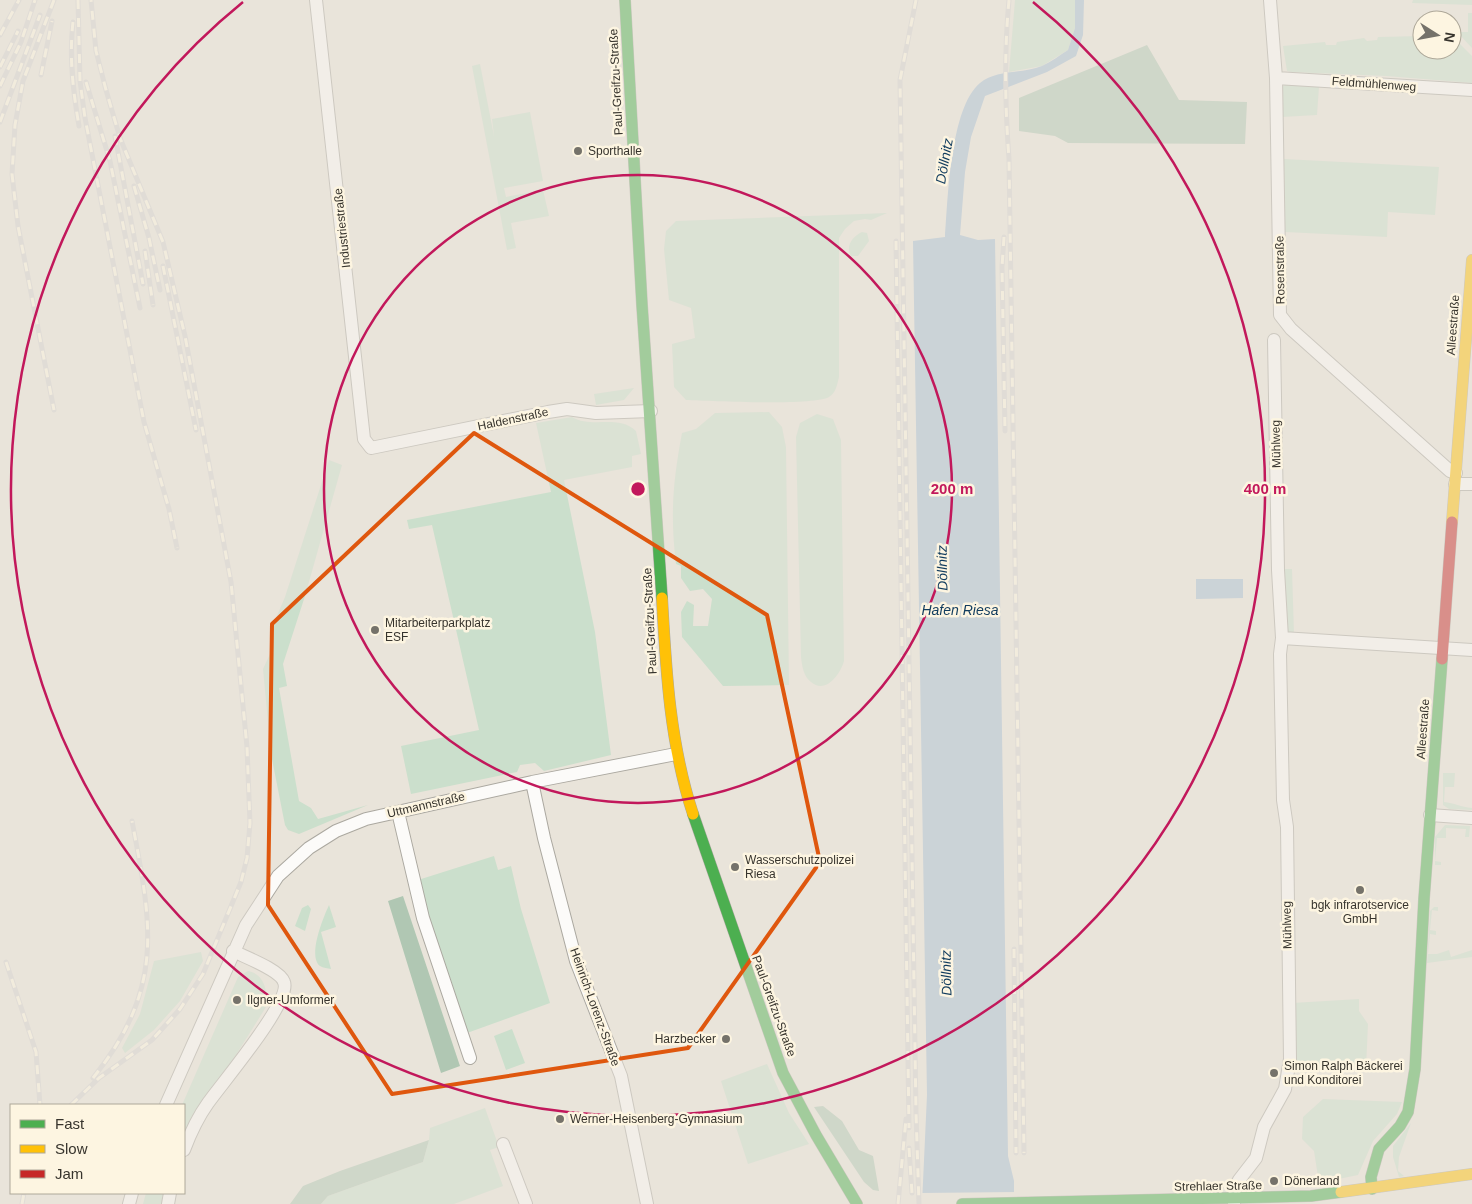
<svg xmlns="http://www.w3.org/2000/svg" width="1472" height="1204" viewBox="0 0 1472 1204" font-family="Arial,sans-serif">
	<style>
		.green { fill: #cbdfcc }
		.forest { fill: #b0c7b3 }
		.water { fill: #a6bed3 }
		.pier { fill: #e9e4da }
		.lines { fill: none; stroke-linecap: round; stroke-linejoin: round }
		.street-casing { stroke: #aba8a0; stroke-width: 14 }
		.fast-casing { stroke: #aba8a0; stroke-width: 12 }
		.slow-casing { stroke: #aba8a0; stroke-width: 12 }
		.jam-casing { stroke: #aba8a0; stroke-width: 12 }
		.street { stroke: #fcfbf9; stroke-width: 12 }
		.fast { stroke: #4caf50; stroke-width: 11 }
		.slow { stroke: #ffc107; stroke-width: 11 }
		.jam { stroke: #c62828; stroke-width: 11 }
		.rail-casing { stroke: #d5d3d0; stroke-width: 5 }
		.rail { stroke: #fdf5e1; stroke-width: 3; stroke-dasharray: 9; stroke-linecap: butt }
		.marked { fill: none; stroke: #df570e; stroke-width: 4; stroke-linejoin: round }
		.ring { fill: none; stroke: #c2185b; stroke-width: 2.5 }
		.poi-dot { fill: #75726a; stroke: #fdf5e1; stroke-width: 2 }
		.labels { text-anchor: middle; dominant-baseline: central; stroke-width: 5; stroke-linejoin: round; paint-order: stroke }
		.street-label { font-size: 12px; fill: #37342d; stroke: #fdf5e1 }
		.poi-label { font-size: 12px; fill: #37342d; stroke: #fdf5e1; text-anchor: start }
		.water-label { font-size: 14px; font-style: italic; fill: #113c5e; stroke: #fdf5e1 }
		.centre { fill: #c2185b; stroke: #fdf5e1; stroke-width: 2.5 }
		.ring-label { font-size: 15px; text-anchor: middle; font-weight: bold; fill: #c2185b; stroke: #fdf5e1; stroke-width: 5; stroke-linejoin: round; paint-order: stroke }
	</style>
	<rect width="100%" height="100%" fill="#e9e4da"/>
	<path class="green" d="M 1015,0 L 1075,0 L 1075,28 L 1068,50 L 1042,66 L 1009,72 Z
		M 1413,0 L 1472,0 L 1472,5 L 1412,3 Z
		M 1468,13 L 1472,13 L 1472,48 L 1457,32 L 1468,32 Z
		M 1422,36 L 1422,50 L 1452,50 L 1452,38 L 1454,38 L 1472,56 L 1472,83 L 1386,76 L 1291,72 L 1287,71 L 1283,46 L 1325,42 L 1326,45 L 1336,45 L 1337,42 L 1364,38 L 1367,41 L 1377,40 L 1378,37 Z
		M 480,64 L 494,136 L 492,119 L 530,112 L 543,181 L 504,188 L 506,197 L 543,190 L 549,216 L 511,223 L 516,248 L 507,250 L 472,66 Z
		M 1287,84 L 1319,87 L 1317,115 L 1282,117 L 1283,86 Z
		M 1284,159 L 1439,167 L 1435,215 L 1388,212 L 1387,237 L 1285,232 Z
		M 887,213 L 871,220 L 865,219 L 854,221 L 845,229 L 839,238 L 839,377 C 837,385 836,393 829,397 C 814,406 710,401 686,400 L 674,387 L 672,344 L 695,338 L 691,308 L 669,300 L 664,249 L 666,231 L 676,221 Z
		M 862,232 L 867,233 L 869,241 L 858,256 L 851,256 C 845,246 853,236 862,232 Z
		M 634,388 L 624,400 L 596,405 L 594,394 Z
		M 769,412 L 782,427 L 786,447 L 789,685 L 723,686 L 682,637 L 681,612 L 687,601 L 694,605 L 693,626 L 708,626 L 712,599 L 703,589 L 690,591 L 681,578 L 681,566 L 676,564 C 670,515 673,481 682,433 L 696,429 L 715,413 Z
		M 817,414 L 833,419 L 841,440 L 844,661 C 841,673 826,695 811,682 C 803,676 802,665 801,657 L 796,437 L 800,423 Z
		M 572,417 C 592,429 618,414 636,431 L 641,454 L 632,456 L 632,467 L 564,480 L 595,632 L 611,755 L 544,771 L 535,763 L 520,765 L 517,772 L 411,794 L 401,746 L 479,730 L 432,525 L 409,529 L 407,520 L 551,492 L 536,423 Z
		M 329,460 L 342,465 L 305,596 L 283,664 L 287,686 L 279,688 L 299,801 L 311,808 L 318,819 L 368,805 L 299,834 L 288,830 L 285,825 L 271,754 L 263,669 L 270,654 L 270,632 L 285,597 Z
		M 1282,569 L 1292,569 L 1294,634 L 1289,633 L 1287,630 Z
		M 1443,773 L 1455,773 L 1454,787 L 1445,787 L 1444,802 C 1454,803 1461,807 1472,808 L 1472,810 L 1449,809 L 1443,805 Z
		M 1445,825 L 1470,826 L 1469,837 L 1465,837 L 1466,829 L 1446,828 L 1446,838 L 1437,838 L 1435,861 L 1441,862 L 1441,865 L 1435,865 L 1435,837 Z
		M 494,856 L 498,870 L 511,866 L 521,909 L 550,1003 L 467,1033 L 439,957 L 418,880 Z
		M 308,905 L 311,909 L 305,931 L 295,926 L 302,908 Z
		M 329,905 L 336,927 L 321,932 L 331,969 C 328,968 323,968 320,966 C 307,956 324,916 329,905 Z
		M 1434,907 L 1438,907 L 1438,911 L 1432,910 L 1430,930 L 1436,931 L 1436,935 L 1430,934 L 1428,954 L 1437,954 L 1449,950 L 1451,957 L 1472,950 L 1472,957 L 1427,963 L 1430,911 Z
		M 201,952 L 203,961 L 180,1001 L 154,1030 L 125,1053 L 122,1048 L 140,1014 L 154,961 Z
		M 248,971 C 265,974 268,992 266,1007 L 184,1138 L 184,1105 L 182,1105 L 238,977 Z
		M 1359,999 L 1359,1011 L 1368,1024 L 1366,1068 L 1293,1072 L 1292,1003 Z
		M 512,1029 L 525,1063 L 506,1070 L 494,1036 Z
		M 767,1064 L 789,1113 L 809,1144 L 748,1164 L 721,1081 Z
		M 1323,1099 L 1402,1102 L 1397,1114 L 1373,1141 L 1358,1175 L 1319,1183 L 1314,1151 L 1302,1139 L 1303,1117 Z
		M 485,1108 L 499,1147 L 490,1150 L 503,1186 L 454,1204 L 321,1204 L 328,1196 L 423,1162 L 429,1140 L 430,1128 Z
		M 1411,1123 L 1399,1157 L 1398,1171 L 1404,1176 L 1399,1177 L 1393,1157 L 1393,1146 Z
		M 146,1193 L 165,1193 L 163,1204 L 143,1204 Z"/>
	<path class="forest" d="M 1147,45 L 1179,100 L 1247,102 L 1245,144 L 1068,143 L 1055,136 L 1019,131 L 1019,98 Z
		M 403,896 L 460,1066 L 441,1073 L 388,901 Z
		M 823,1106 L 842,1121 L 859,1150 L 873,1156 L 879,1191 L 873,1190 L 864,1182 L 814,1107 Z
		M 429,1140 L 423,1162 L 328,1196 L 321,1204 L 290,1204 L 303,1186 L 340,1171 Z"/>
	<path class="water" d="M 1075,0 L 1084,0 L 1083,35 L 1076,56 L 1047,72 L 985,96 L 971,137 L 965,172 L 960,235 L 978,240 L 995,239 L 1008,1156 L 1014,1181 L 1014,1204 L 922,1204 L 927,1095 L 913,241 L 945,237 C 948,199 950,108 980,83 C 997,69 1023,74 1042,66 C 1051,62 1060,55 1068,50 L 1075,28 Z
		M 1196,579 L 1243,579 L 1243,598 L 1196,599 Z"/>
	<path class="pier" d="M 1017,1192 L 1017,1204 L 920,1204 L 920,1193 Z"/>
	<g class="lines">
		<g class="street-casing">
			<path id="street" d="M 316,0 L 364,439 L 371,448 L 548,412 L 567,409 L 596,413 L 651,411
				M 1270,0 L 1276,78 L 1280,315 L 1291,329 L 1450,471 L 1456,473
				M 1276,78 L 1472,90
				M 1455,484 L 1472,484
				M 1282,638 L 1472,650
				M 532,782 L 544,838 L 576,961 L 621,1076 L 647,1204
				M 398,812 L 423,918 L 470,1058
				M 1430,815 L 1472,818
				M 166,1105 L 246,925 L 278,876 L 309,848 L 336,831 L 366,819 L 532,782 L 676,754
				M 503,1144 L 526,1204
				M 184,1150 C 190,1134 198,1117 208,1103 C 222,1083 292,1001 284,982 C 280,970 245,957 233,951
				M 129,1204 L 132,1193
				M 168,1204 L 170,1193
				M 1234,1204 L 1235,1188 L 1239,1180 L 1256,1158 L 1264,1127 L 1285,1089 L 1290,1059 L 1287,827 L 1283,800 L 1280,654 L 1282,638 L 1278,570 L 1274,340"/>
		</g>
		<g class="fast-casing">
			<path id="fast" d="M 625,0 L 642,305 L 662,598
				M 693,814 L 783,1073 L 816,1135 L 857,1204
				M 1372,1189 L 1371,1177 L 1379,1149 L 1400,1126 L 1408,1112 L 1415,1069 L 1424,899 L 1442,659
				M 962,1204 L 1311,1196 L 1341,1192"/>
		</g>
		<g class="slow-casing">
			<path id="slow" d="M 1452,522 L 1472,260
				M 662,598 C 666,672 670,744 693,814
				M 1341,1192 L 1472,1174"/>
		</g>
		<g class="jam-casing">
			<path id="jam" d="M 1442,659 L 1452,522"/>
		</g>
		<use href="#street" class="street"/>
		<use href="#fast" class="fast"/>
		<use href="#slow" class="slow"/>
		<use href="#jam" class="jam"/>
		<g class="rail-casing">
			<path id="rail" d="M 54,0 L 23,81 L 15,125 L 12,174 L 18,226 L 54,410
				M 78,0 L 80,81 L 85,118 L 144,422 L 169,509 L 177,548
				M 916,0 L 900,80 L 916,1113 L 919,1204
				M 1009,0 C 1004,53 1005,106 1009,159 L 1024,1153
				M 73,22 C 69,57 73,91 79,126
				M 0,35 L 19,0
				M 0,67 L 18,31
				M 41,75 L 52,21
				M 86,82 L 110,161 L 140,308
				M 0,86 L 21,42 L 35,0
				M 0,122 L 40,15
				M 115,136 L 143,284
				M 134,186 L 149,238 L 160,290
				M 1004,237 L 1002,267 L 1005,431
				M 896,241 L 909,1128
				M 145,251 L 153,305
				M 163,266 L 196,430
				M 1014,949 L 1016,1153
				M 6,962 L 36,1052 L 40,1105
				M 93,1078 C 165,988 152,926 132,821
				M 71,1105 L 99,1078 L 152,1040 L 180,1009 L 203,974 L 241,882 L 247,858 L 250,823 L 247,747 L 231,582 L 185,336 L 163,242 L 120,138 L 106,90 L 96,51 L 91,0
				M 909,1148 L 912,1193
				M 22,1204 L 24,1193
				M 898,1204 L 906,1119"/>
		</g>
		<use href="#rail" class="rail"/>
	</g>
	<path d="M0 0H1472V1204H0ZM 474,433 L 767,615 L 820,862 L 688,1048 L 392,1094 L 268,905 L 272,624 Z" fill="#e9e4da" fill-opacity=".55" fill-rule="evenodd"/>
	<path class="marked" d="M 474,433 L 767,615 L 820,862 L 688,1048 L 392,1094 L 268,905 L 272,624 Z"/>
	<g class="ring">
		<circle cx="638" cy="489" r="314"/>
		<path d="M1033 2A627 627 0 1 1 243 2"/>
	</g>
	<g class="poi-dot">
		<circle cx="578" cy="151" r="5"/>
		<circle cx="375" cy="630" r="5"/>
		<circle cx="735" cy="867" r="5"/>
		<circle cx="1360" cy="890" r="5"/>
		<circle cx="237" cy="1000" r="5"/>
		<circle cx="726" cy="1039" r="5"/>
		<circle cx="1274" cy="1073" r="5"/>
		<circle cx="560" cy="1119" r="5"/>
		<circle cx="1274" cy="1181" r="5"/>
	</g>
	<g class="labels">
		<g class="street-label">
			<text transform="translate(616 82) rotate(-93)">Paul-Greifzu-Straße</text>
			<text transform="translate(1374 84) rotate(4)">Feldmühlenweg</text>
			<text transform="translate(342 228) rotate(-96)">Industriestraße</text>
			<text transform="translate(1280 270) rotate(-91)">Rosenstraße</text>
			<text transform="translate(1453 325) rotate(-86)">Alleestraße</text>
			<text transform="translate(513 419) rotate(-12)">Haldenstraße</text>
			<text transform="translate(1276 444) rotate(-91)">Mühlweg</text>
			<text transform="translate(650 621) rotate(-93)">Paul-Greifzu-Straße</text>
			<text transform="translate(1423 729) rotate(-86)">Alleestraße</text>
			<text transform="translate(426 805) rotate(-13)">Uttmannstraße</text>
			<text transform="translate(1287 925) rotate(-91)">Mühlweg</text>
			<text transform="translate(774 1006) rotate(70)">Paul-Greifzu-Straße</text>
			<text transform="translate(595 1007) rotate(70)">Heinrich-Lorenz-Straße</text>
			<text transform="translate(1218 1186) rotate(-1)">Strehlaer Straße</text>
		</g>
		<g class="poi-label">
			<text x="588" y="151">Sporthalle</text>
			<text x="385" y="623">Mitarbeiterparkplatz<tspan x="385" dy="14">ESF</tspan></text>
			<text x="745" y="860">Wasserschutzpolizei<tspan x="745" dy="14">Riesa</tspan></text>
			<text x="1360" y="905" text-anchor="middle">bgk infrarotservice<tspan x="1360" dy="14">GmbH</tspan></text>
			<text x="247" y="1000">Ilgner-Umformer</text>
			<text x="716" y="1039" text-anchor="end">Harzbecker</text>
			<text x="1284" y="1066">Simon Ralph Bäckerei<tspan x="1284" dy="14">und Konditorei</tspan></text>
			<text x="570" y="1119">Werner-Heisenberg-Gymnasium</text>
			<text x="1284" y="1181">Dönerland</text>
		</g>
		<g class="water-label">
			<text transform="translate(944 161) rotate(-80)">Döllnitz</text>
			<text transform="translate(942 568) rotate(-91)">Döllnitz</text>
			<text x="960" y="610">Hafen Riesa</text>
			<text transform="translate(946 973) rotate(-91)">Döllnitz</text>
		</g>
	</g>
	<circle cx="638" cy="489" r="8" class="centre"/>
	<g class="ring-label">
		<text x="952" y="494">200 m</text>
		<text x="1265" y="494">400 m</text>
	</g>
	<rect x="10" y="1104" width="175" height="90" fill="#fdf5e1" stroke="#aea899"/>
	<rect x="20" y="1120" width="25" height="8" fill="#4caf50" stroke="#aea899"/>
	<text x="55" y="1129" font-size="15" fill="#37342d">Fast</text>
	<rect x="20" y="1145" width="25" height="8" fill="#ffc107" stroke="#aea899"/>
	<text x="55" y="1154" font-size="15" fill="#37342d">Slow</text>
	<rect x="20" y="1170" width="25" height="8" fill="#c62828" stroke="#aea899"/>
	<text x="55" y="1179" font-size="15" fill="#37342d">Jam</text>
	<g transform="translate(1437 35) rotate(101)"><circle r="24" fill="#fdf5e1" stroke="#aea899"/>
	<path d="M0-4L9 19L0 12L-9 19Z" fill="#75726a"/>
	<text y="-8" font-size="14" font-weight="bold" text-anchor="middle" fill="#37342d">N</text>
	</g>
</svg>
